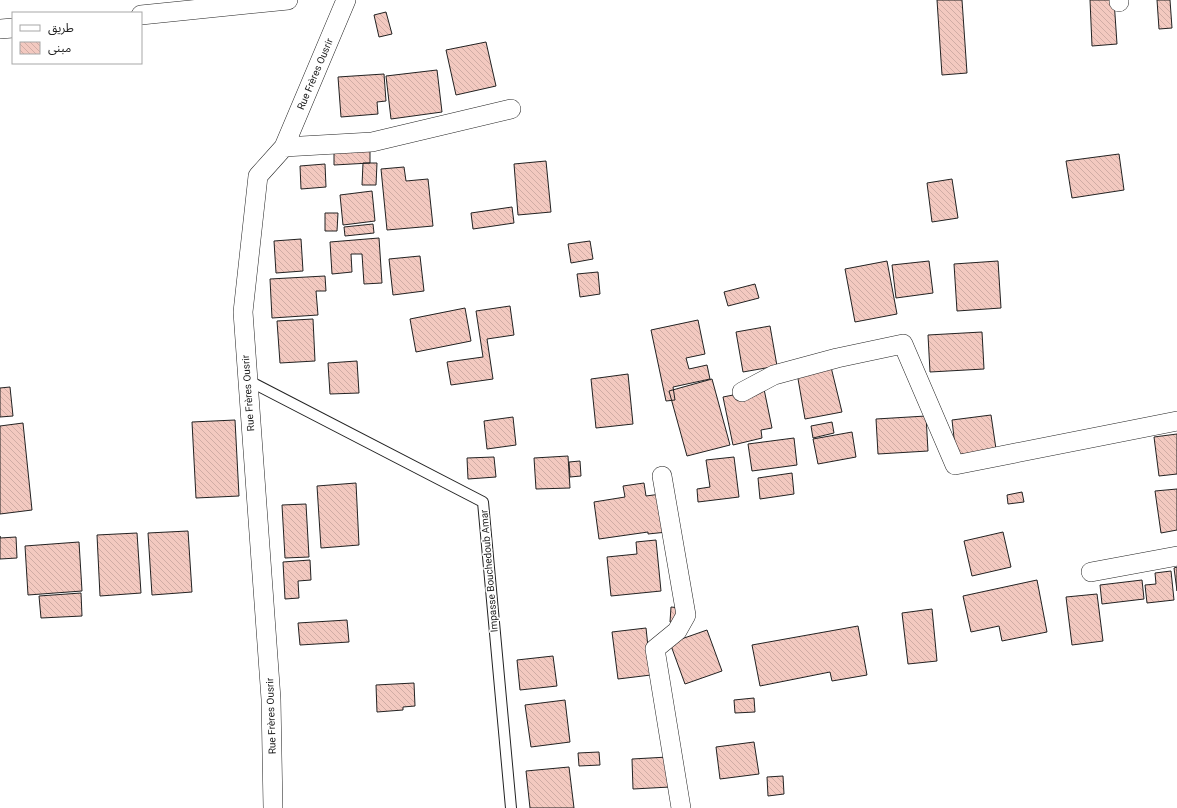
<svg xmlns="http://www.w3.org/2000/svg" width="1177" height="808" viewBox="0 0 1177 808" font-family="Roboto,'Noto Sans Arabic',sans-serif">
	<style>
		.building { fill: url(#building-back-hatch); stroke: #222 }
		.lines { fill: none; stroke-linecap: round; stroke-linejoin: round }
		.service-casing { stroke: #222; stroke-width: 12 }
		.minor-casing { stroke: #222; stroke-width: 20 }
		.service { stroke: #fff; stroke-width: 10 }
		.minor { stroke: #fff; stroke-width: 19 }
		.labels { text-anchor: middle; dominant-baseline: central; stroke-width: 3; stroke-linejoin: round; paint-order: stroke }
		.street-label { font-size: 10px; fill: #222; stroke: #fff }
	</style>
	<defs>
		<pattern id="building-back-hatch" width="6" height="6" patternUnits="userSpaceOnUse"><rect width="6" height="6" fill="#f3c9c0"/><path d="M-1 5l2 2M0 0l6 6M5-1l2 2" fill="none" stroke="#d0aca5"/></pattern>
	</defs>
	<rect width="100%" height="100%" fill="#fff"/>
	<path class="building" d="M 937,0 L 962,0 L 967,73 L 942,75 Z
		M 1090,0 L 1114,0 L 1117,44 L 1092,46 Z
		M 1157,0 L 1170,0 L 1172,28 L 1159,29 Z
		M 386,12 L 392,34 L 379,37 L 374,15 Z
		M 486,42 L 496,86 L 456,95 L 446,50 Z
		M 437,70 L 442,112 L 391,119 L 386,76 Z
		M 384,74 L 386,101 L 377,102 L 378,114 L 341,117 L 338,77 Z
		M 370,147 L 370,163 L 334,165 L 334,149 Z
		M 1119,154 L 1124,190 L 1072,198 L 1066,161 Z
		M 546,161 L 551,212 L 518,215 L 514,164 Z
		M 363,163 L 377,163 L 376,185 L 362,185 Z
		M 325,164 L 326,187 L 301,189 L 300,166 Z
		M 404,167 L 406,181 L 428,179 L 433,226 L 387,230 L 381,169 Z
		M 952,179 L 958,218 L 932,222 L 927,183 Z
		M 372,191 L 375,221 L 343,225 L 340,195 Z
		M 512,207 L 514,223 L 473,229 L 471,213 Z
		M 325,213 L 338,213 L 337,231 L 325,231 Z
		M 373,224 L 374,233 L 345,236 L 344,227 Z
		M 379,238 L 382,283 L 364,284 L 362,254 L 351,254 L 352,272 L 332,274 L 330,242 Z
		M 301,239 L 303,271 L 276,273 L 274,241 Z
		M 590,241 L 593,259 L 571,263 L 568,244 Z
		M 420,256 L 424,291 L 393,295 L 389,259 Z
		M 887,261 L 897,314 L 855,322 L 845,269 Z
		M 929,261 L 933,293 L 896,298 L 892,265 Z
		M 998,261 L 1001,308 L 957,311 L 954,264 Z
		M 598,272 L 600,294 L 580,297 L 577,274 Z
		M 325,276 L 326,291 L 316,291 L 318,315 L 272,318 L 270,279 Z
		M 755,284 L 759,298 L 728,306 L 724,292 Z
		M 510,306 L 514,335 L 487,339 L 493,379 L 451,385 L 447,362 L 483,357 L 476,311 Z
		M 465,308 L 471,341 L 416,352 L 410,319 Z
		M 313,319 L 315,361 L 280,363 L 277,321 Z
		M 698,320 L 705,354 L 686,358 L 689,369 L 707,365 L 710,379 L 673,387 L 675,400 L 666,401 L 651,330 Z
		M 770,326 L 777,366 L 743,372 L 736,332 Z
		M 982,332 L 984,369 L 930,372 L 928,335 Z
		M 357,361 L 359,393 L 330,394 L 328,363 Z
		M 830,363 L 842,412 L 805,419 L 797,373 Z
		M 628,374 L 633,424 L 596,428 L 591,379 Z
		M 712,379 L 730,445 L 687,456 L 669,391 Z
		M 10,387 L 13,416 L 0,417 L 0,388 Z
		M 764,389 L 772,428 L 761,430 L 762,438 L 733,445 L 723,397 Z
		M 991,415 L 996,449 L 956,455 L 952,420 Z
		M 926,416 L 928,451 L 878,454 L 876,419 Z
		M 513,417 L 516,445 L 487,449 L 484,421 Z
		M 235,420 L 239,496 L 196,498 L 192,422 Z
		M 832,422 L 834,433 L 813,438 L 811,426 Z
		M 23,423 L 32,510 L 0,514 L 0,426 Z
		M 852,432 L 856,457 L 818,464 L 813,439 Z
		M 1177,434 L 1177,474 L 1159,476 L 1154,437 Z
		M 794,438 L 797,465 L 752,471 L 748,444 Z
		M 568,456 L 570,488 L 536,489 L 534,458 Z
		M 494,457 L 496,477 L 468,479 L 467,458 Z
		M 734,457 L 739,497 L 698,502 L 697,489 L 710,487 L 706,460 Z
		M 580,461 L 581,476 L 570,477 L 569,462 Z
		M 792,473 L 794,494 L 760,499 L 758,478 Z
		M 356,483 L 359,545 L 321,548 L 317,486 Z
		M 644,483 L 646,496 L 661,494 L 667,532 L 648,534 L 648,532 L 599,539 L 594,502 L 625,497 L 623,486 Z
		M 1177,489 L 1177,530 L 1161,533 L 1155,491 Z
		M 1022,492 L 1024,502 L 1008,504 L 1007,495 Z
		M 306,504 L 309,557 L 285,558 L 282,505 Z
		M 188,531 L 192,592 L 152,595 L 148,533 Z
		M 1003,532 L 1011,567 L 972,576 L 964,541 Z
		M 137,533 L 141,593 L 100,596 L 97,535 Z
		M 0,536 L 0,538 L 16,537 L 17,558 L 0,559 Z
		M 656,540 L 661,591 L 611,596 L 607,557 L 637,554 L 636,542 Z
		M 79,542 L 82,591 L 28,595 L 25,546 Z
		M 310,560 L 311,580 L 298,581 L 299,598 L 285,599 L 283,562 Z
		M 1177,567 L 1177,591 L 1174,568 Z
		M 1171,571 L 1174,600 L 1147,603 L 1145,585 L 1156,584 L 1155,573 Z
		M 1037,580 L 1047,632 L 1002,641 L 999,626 L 971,632 L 963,596 Z
		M 1142,580 L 1144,599 L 1102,604 L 1100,585 Z
		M 81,593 L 82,616 L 41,618 L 39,596 Z
		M 1097,594 L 1103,641 L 1072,645 L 1066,597 Z
		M 671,607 L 681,608 L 680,623 L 670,622 Z
		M 932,609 L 937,661 L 908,664 L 902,613 Z
		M 347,620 L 349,642 L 300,645 L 298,623 Z
		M 858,626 L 867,675 L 832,681 L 830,672 L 760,686 L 752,645 Z
		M 646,628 L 651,675 L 618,679 L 612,632 Z
		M 707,630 L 722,671 L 685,684 L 670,643 Z
		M 553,656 L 557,686 L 520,690 L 517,660 Z
		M 414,683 L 415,706 L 403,707 L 403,710 L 377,712 L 376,685 Z
		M 754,698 L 755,712 L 735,713 L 734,700 Z
		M 565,700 L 570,742 L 531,747 L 525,705 Z
		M 754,742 L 759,774 L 720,779 L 716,747 Z
		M 599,752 L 600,765 L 579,766 L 578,753 Z
		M 668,757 L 670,787 L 633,789 L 632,759 Z
		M 569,767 L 574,808 L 530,808 L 526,771 Z
		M 783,776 L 784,794 L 768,796 L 767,777 Z"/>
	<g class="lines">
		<g class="service-casing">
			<path id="service" d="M 247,380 L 483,502 L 511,808"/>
		</g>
		<g class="minor-casing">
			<path id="minor" d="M 1119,0 L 1119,2
				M 141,15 L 288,0
				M 0,29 L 13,28
				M 284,147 L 372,142 L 511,109
				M 742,392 L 774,375 L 837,358 L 903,344 L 955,465 L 1177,421
				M 662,476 L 686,615 L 677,631 L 655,649 L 681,808
				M 1091,572 L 1177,556
				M 273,808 L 271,699 L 243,312 L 258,176 L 284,147 L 346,0"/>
		</g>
		<use href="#service" class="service"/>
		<use href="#minor" class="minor"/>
	</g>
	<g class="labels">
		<g class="street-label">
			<text transform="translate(315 74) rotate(-67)">Rue Frères Ousrir</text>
			<text transform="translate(248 393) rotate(-94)">Rue Frères Ousrir</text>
			<text transform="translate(489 571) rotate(-95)">Impasse Bouchedoub Amar</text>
			<text transform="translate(271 716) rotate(-92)">Rue Frères Ousrir</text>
		</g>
	</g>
	<rect x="12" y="12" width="130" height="52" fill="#ffffff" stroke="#a7a7a7"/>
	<rect x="20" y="25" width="20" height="6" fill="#ffffff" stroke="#a7a7a7"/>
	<text x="48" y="32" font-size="12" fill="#222222">طريق</text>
	<rect x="20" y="42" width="20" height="12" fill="url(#building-back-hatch)" stroke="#a7a7a7"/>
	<text x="48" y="52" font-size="12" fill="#222222">مبنى</text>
</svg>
